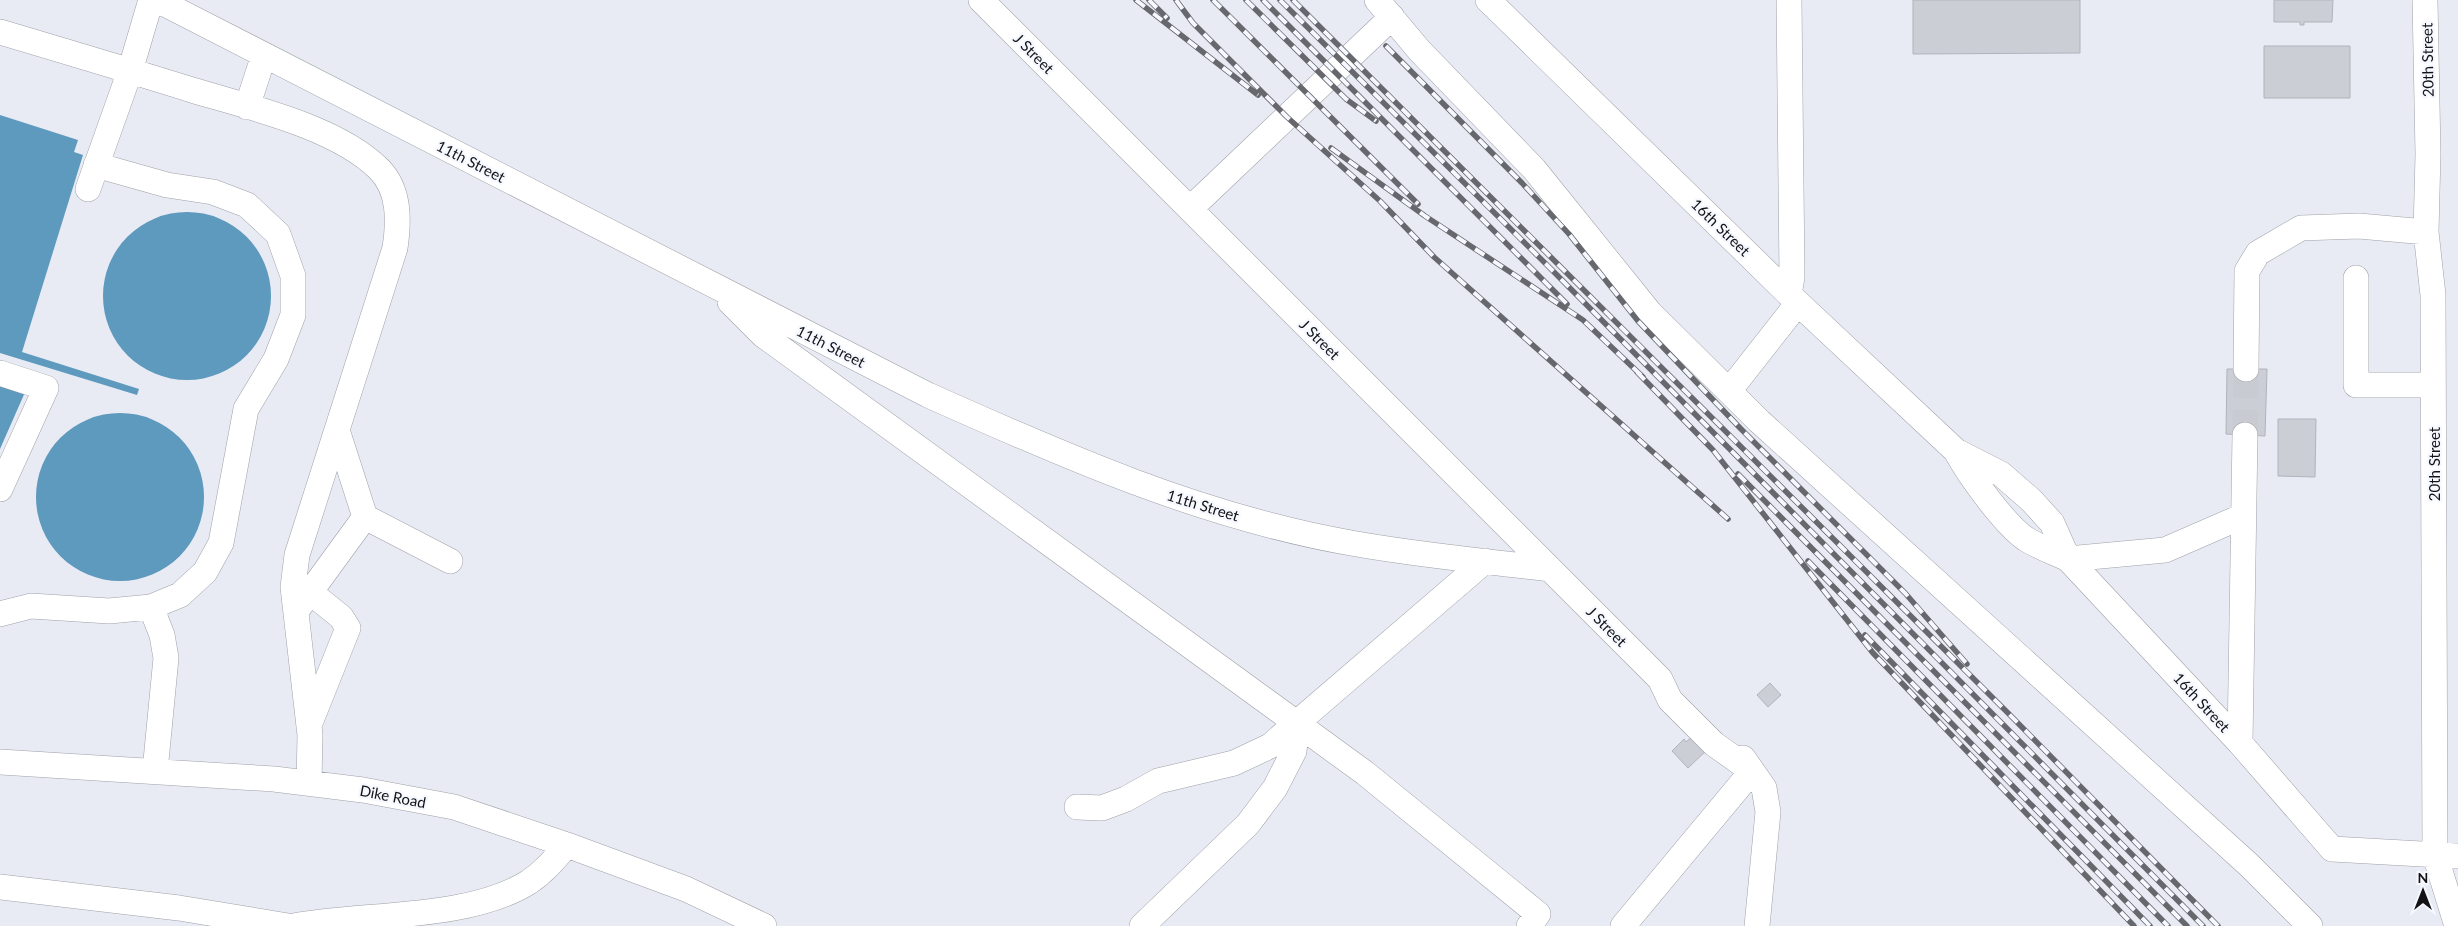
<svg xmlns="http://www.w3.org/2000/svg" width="2458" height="926" viewBox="0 0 2458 926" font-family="Lato,sans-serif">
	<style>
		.water { fill: #5e99be }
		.building { fill: #ccced6; stroke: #b1b3bb }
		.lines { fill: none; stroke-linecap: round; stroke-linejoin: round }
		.minor-tunnel { stroke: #c8cbd2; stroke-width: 25; stroke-dasharray: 25 12; stroke-linecap: butt }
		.minor-casing { stroke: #9fa1a9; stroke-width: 26 }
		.minor { stroke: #fff; stroke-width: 25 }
		.rail-casing { stroke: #67686d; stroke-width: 5.5 }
		.rail { stroke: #f6f8ff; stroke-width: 4; stroke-dasharray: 11; stroke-linecap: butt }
		.labels { text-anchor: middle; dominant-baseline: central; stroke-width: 4.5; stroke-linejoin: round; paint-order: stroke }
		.street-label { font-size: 15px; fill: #131316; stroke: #f6f8ff }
	</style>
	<rect width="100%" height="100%" fill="#e8ebf3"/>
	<path class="water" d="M 0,115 L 78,140 L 74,152 L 83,155 L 22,352 L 139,389 L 137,395 L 0,353 Z
		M103 296a84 84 0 1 1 168 0a84 84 0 1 1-168 0Z
		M 0,382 L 26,390 L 0,449 Z
		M36 497a84 84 0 1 1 168 0a84 84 0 1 1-168 0Z"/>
	<path class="building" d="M 1913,0 L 2080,0 L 2080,53 L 1913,54 Z
		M 2274,0 L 2333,0 L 2332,22 L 2304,22 L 2304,25 L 2300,25 L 2300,22 L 2274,22 Z
		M 2264,46 L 2350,46 L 2350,98 L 2264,98 Z
		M 2227,369 L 2267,369 L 2265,436 L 2226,434 Z
		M 2278,419 L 2316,419 L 2315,477 L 2278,476 Z
		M 1770,683 L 1781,695 L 1768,707 L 1757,695 Z
		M 1694,735 L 1708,749 L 1688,768 L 1672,751 L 1684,739 L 1686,742 Z"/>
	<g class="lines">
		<path class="minor-tunnel" d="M 2245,435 L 2246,369"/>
		<g class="minor-casing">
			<path id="minor" d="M 157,0 L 928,395 C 1064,456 1203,517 1351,543 C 1417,555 1484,561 1550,569
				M 981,0 L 1660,679 L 1670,700 L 1714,744 L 1752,771
				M 1377,0 L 1419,50 L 1534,169 L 1650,313 L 1759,421 L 2249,865 L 2310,926
				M 1488,0 L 1798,303 L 1956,451 L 2001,474 L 2031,500 L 2052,523 L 2068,559 L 2240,743 L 2332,849 L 2458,856
				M 2425,0 L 2428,154 L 2426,232 L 2433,295 L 2435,855 L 2457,926
				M 0,32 C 64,51 128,70 192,90 C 249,107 337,127 379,169 C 400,190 399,221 395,248 L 297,555 L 293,587 L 310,735 L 309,783
				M 247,107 L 264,55
				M 96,165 L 167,185 L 213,192 L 247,205 L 278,234 L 293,276 L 293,315 L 276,359 L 246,409 L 221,543 L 205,572 L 180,595 L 151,607 L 162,635 L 166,658 L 155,771
				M 88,189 L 130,71 L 151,0
				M 1190,209 L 1392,17
				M 2356,278 L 2356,385 L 2433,385
				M 1789,294 L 1792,277 L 1789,0
				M 730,302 L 763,335 L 1365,773 L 1538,914 L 1529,926
				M 2246,369 L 2247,271 L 2258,253 L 2301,228 L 2359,226 L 2426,232
				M 0,373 L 46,388 L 0,489
				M 1729,391 L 1798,303
				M 337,430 L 365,517 L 450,561
				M 1956,451 C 1969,475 2004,524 2026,539 C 2039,547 2055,553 2068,559
				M 2068,559 L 2165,550 L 2243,516
				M 300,606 L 365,517
				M 0,614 L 31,606 L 109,611 L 151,607
				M 310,723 L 348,628 L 341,617 L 310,592
				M 2240,743 L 2245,435
				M 1743,758 L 1764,788 L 1768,812 L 1757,926
				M 0,762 L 274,779 L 363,790 L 454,807 L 567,845 L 686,889 L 764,926
				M 1077,807 L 1102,808 L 1126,799 L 1158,781 L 1234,763 L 1270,746 L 1485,561
				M 0,887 L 179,908 L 288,926
				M 294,926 C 364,913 469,920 529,882 C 544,872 555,859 567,845
				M 1142,926 L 1248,824 L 1275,788 L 1294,751 L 1297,723
				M 1623,926 L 1752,771"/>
		</g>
		<use href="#minor" class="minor"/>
		<g class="rail-casing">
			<path id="rail" d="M 1136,0 L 1258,95
				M 1149,0 L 1167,18
				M 1176,0 L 1193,23 L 1287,117 L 1380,201 L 1434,257 L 1728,519
				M 1213,0 L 1418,204
				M 1246,0 L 1346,99 L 1376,121
				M 1263,0 L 1567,304
				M 1280,0 L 1551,269 L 2203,926
				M 1293,0 L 2009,714 L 2218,926
				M 1386,46 L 1522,183 L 1569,234 L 1638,321 L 1740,428 L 1905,593 L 1967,664
				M 1331,148 L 1425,216 L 1583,320 L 1643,377
				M 1637,372 L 1713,450 L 1873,653 L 2134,926
				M 1738,474 L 2187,926
				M 1808,561 L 2168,926
				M 1865,635 L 2150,926"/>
		</g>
		<use href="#rail" class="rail"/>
	</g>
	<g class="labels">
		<g class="street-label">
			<text transform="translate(1034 53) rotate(45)">J Street</text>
			<text transform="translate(2427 60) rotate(-91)">20th Street</text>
			<text transform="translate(471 161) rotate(27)">11th Street</text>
			<text transform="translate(1721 227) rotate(44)">16th Street</text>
			<text transform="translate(1320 339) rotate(45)">J Street</text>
			<text transform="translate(831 346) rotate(27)">11th Street</text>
			<text transform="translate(2434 464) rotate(-90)">20th Street</text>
			<text transform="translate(1203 505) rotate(17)">11th Street</text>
			<text transform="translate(1607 626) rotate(45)">J Street</text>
			<text transform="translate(2202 702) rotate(47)">16th Street</text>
			<text transform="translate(393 796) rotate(11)">Dike Road</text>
		</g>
	</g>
	<g transform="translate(2423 891)" stroke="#f6f8ff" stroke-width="4" paint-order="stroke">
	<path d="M0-4L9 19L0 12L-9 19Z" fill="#131316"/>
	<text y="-8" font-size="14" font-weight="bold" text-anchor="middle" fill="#131316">N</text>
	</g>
</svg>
